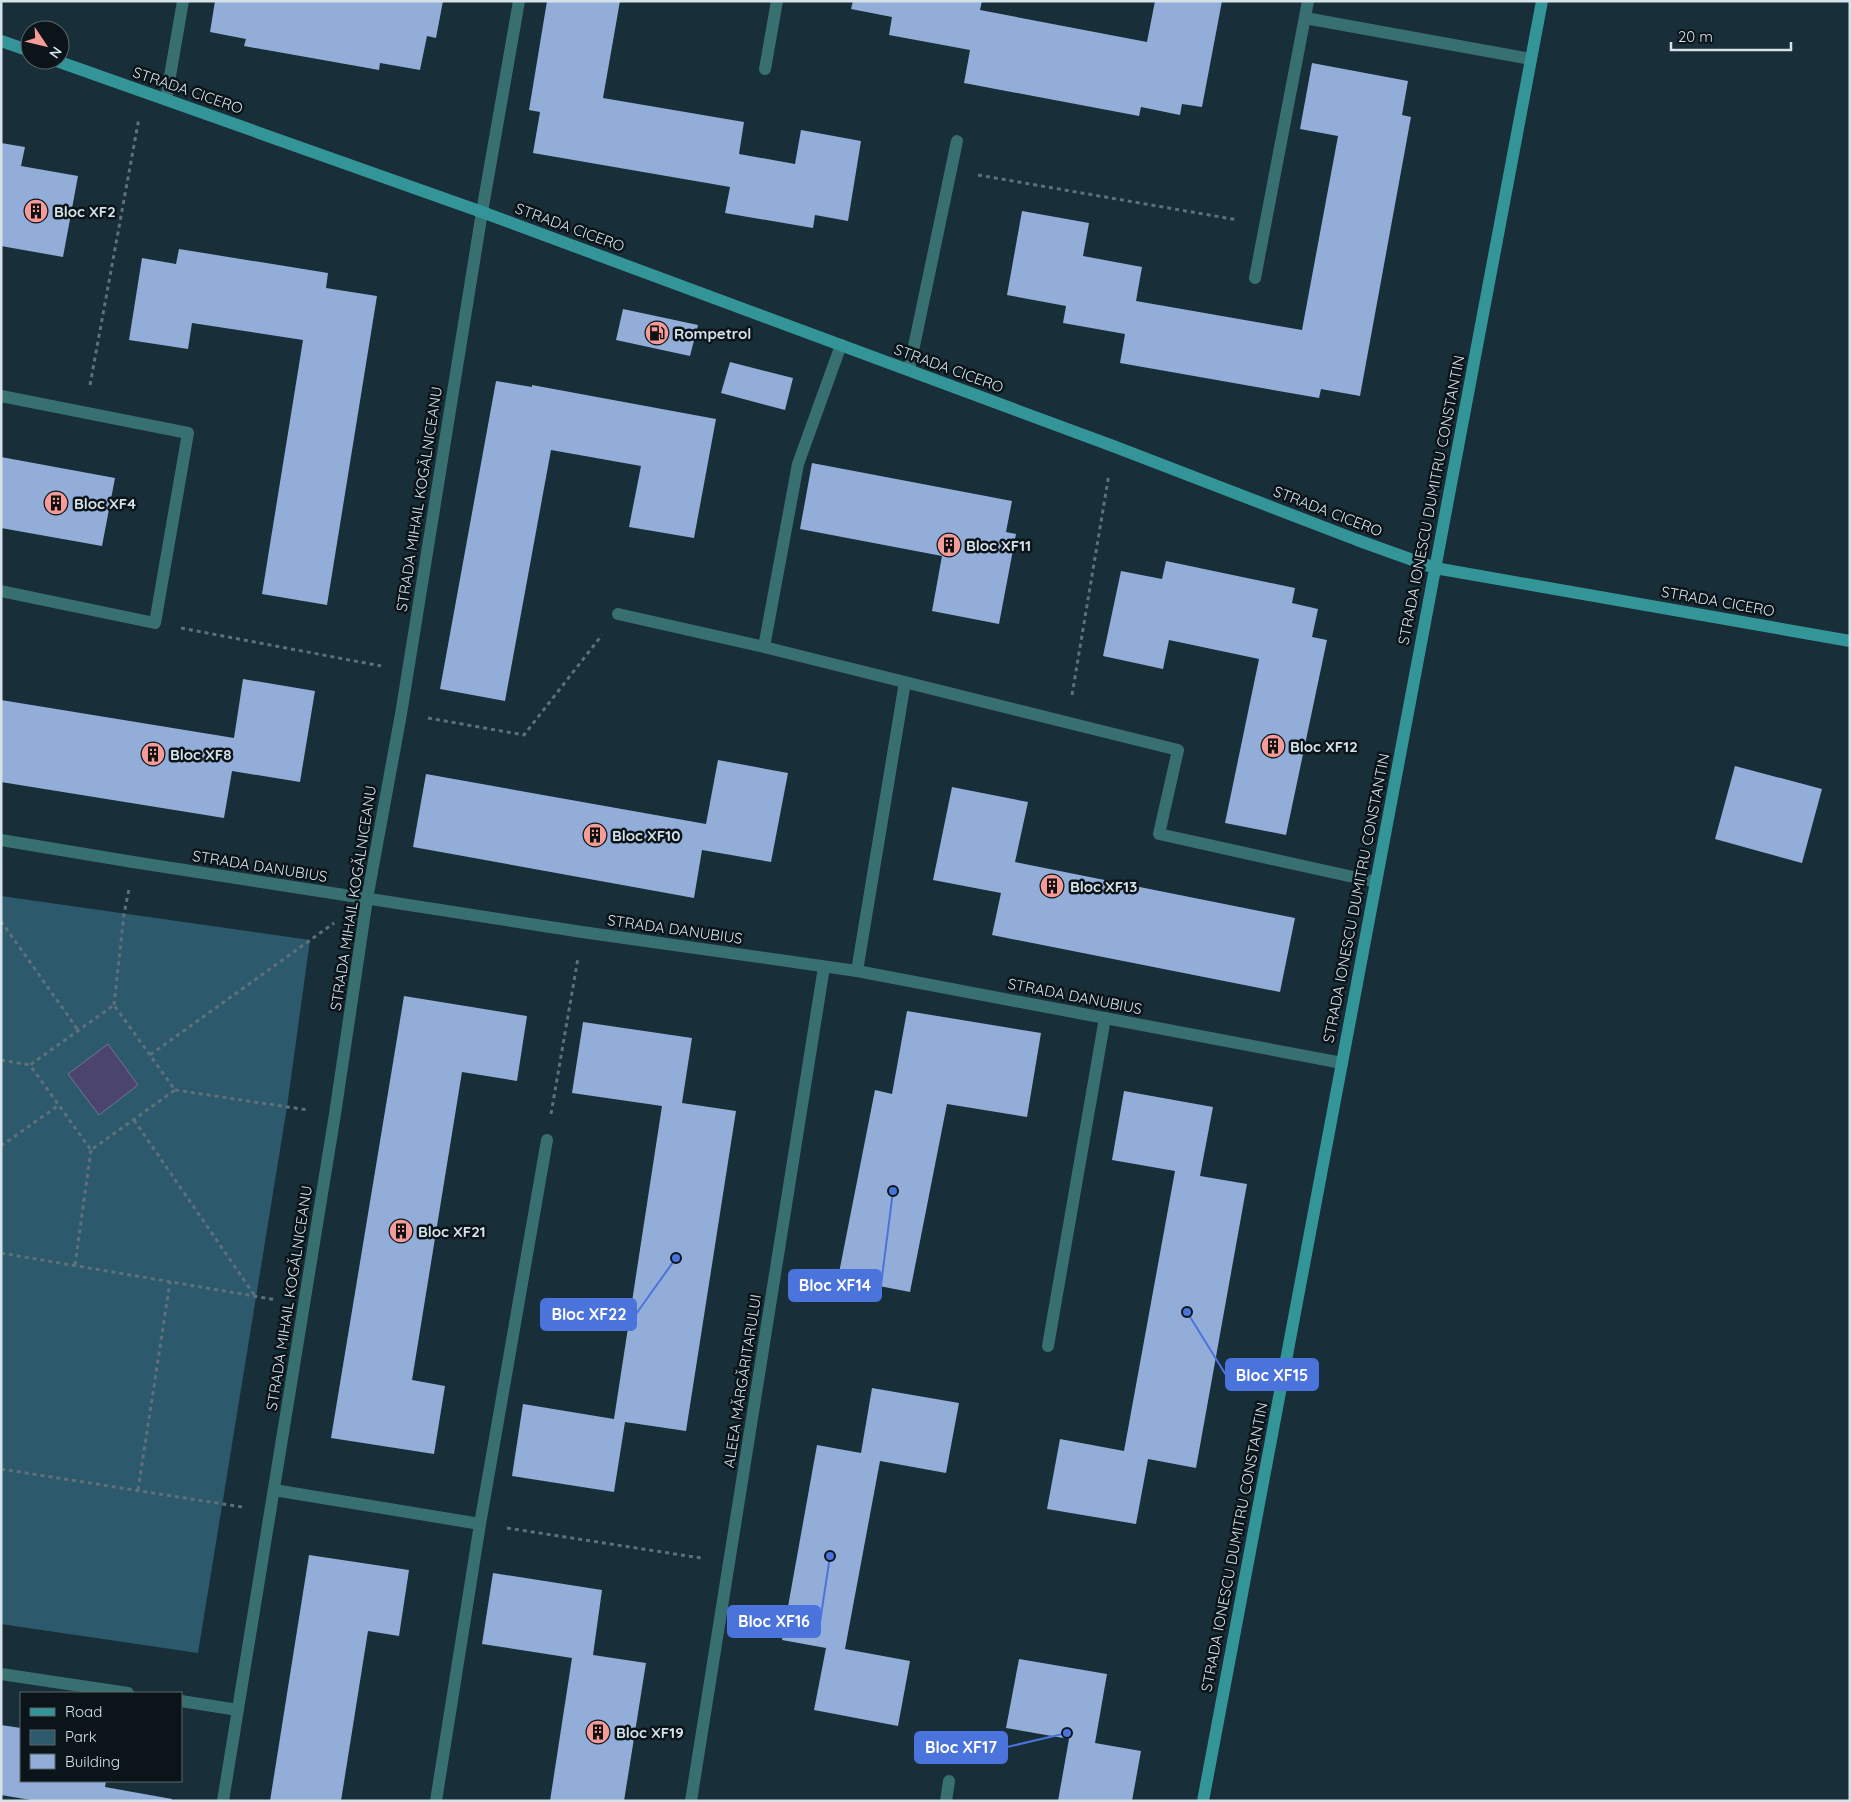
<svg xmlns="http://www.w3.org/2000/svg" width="1851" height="1802" viewBox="0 0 1851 1802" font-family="Quicksand,sans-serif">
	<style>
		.green { fill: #2d596c }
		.water { fill: #4b446e; stroke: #747393 }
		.building { fill: #93add9 }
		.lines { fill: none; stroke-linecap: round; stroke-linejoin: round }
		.path { stroke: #5e717a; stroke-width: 3; stroke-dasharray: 4 4; stroke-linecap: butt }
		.lane { stroke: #386f71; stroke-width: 12 }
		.street { stroke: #386f71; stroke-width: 12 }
		.secondary { stroke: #349599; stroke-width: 12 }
		.labels { text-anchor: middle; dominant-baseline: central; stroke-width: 5; stroke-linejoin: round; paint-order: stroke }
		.street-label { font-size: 15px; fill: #d5e2e9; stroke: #0b1419 }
		.poi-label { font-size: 15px; font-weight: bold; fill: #d5e2e9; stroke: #0b1419; text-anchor: start }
		.leader { fill: none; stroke: #4b73dc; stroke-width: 2 }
		.callout-dot { fill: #4b73dc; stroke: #0b1419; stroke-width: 2 }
		.callout { fill: #4b73dc; stroke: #4b73dc; stroke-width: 2 }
		.callout-label { font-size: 16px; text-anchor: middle; font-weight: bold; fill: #fff }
	</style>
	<rect width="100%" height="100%" fill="#182e38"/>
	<path class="green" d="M 1,896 L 310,940 L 287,1107 L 198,1653 L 1,1624 Z"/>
	<path class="water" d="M 108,1044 L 138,1085 L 99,1115 L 68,1074 Z"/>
	<path class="building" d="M 215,1 L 443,1 L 436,38 L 427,36 L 420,70 L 380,63 L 379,70 L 244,46 L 246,39 L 210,32 Z
		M 547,1 L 620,1 L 603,98 L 744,122 L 739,154 L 795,164 L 801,130 L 861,141 L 848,221 L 815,215 L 813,228 L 725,213 L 730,187 L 533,153 L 540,112 L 529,110 Z
		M 853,1 L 982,1 L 980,10 L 1147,42 L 1155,1 L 1222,1 L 1202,107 L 1182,104 L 1180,115 L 1141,107 L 1139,116 L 964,83 L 970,50 L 889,35 L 892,17 L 851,9 Z
		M 1312,63 L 1408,81 L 1402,115 L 1411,117 L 1360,396 L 1321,389 L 1319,398 L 1120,363 L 1125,334 L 1063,323 L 1066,306 L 1007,295 L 1022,211 L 1089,223 L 1083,256 L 1142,267 L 1136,301 L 1302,330 L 1338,136 L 1300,129 Z
		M 1,143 L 25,147 L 21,166 L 78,176 L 63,257 L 1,246 Z
		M 179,249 L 328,273 L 326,288 L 377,296 L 327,605 L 262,594 L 303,340 L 192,323 L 188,349 L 129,340 L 142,258 L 176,264 Z
		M 623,309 L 698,325 L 690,356 L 616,340 Z
		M 730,362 L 793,378 L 785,410 L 721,393 Z
		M 496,381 L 532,387 L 532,385 L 716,419 L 694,538 L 629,527 L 641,466 L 551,450 L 505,701 L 440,689 Z
		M 1,457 L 115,478 L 102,546 L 1,528 Z
		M 812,463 L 1012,501 L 1006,532 L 1016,534 L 999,624 L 932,611 L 942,556 L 800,529 Z
		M 1166,561 L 1295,588 L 1292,603 L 1318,609 L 1312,637 L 1327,640 L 1286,835 L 1225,823 L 1259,659 L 1169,640 L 1163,669 L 1103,656 L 1121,571 L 1162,579 Z
		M 243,679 L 315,691 L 300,782 L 232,771 L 224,818 L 1,782 L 1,700 L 234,738 Z
		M 718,760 L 788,773 L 771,862 L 702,850 L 694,898 L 413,847 L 426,774 L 706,824 Z
		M 1735,766 L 1822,789 L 1802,863 L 1715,839 Z
		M 952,787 L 1028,802 L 1015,862 L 1295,918 L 1280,992 L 992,935 L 1001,893 L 933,880 Z
		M 404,996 L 527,1016 L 517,1081 L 462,1072 L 412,1380 L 445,1386 L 434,1454 L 331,1438 Z
		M 907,1011 L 1041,1033 L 1027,1117 L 947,1104 L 910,1292 L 838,1278 L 875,1090 L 892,1094 Z
		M 583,1022 L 692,1038 L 682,1103 L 736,1111 L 686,1431 L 625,1422 L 614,1492 L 512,1476 L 523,1404 L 614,1419 L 662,1106 L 572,1093 Z
		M 1124,1091 L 1213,1107 L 1200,1176 L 1247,1184 L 1196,1468 L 1148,1459 L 1136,1524 L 1047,1509 L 1060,1439 L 1124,1451 L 1175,1171 L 1112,1160 Z
		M 872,1388 L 959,1403 L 946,1473 L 880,1461 L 845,1649 L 910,1661 L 898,1726 L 814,1710 L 826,1648 L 782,1640 L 817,1445 L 861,1453 Z
		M 309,1555 L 409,1570 L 399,1636 L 368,1631 L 341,1801 L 270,1801 Z
		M 493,1573 L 602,1590 L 593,1655 L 646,1663 L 624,1801 L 550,1801 L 572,1658 L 482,1644 Z
		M 1019,1659 L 1107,1674 L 1095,1743 L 1141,1751 L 1132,1801 L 1058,1801 L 1069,1739 L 1006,1728 Z
		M 1,1725 L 21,1728 L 21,1781 L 106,1781 L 105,1787 L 172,1799 L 172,1801 L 37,1801 L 1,1795 Z"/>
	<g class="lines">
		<path class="path" d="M 978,175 L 1238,220
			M 90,385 L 139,118
			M 181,628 L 381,666
			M 1072,695 L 1109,474
			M 428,718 L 524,735 L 602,635
			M 1,921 L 78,1030
			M 114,1005 L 124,914 L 129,889
			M 150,1055 L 114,1005 L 30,1065 L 91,1150 L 175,1090 L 150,1055 L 334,923
			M 1,1060 L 30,1065
			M 175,1090 L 308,1110
			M 551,1114 L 578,958
			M 134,1120 L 255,1296
			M 1,1146 L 59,1105
			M 1,1253 L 277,1300
			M 75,1265 L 91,1150
			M 1,1469 L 242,1507
			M 138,1490 L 170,1282
			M 507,1528 L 701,1558"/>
		<path class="lane" d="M 1305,18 L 1531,59
			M 765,69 L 777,1
			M 166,99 L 183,1
			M 1255,278 L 1308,1
			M 841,345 L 798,464 L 764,647 L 1178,750 L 1159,834 L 1376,882
			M 909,370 L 957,141
			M 1,396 L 188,433 L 155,623 L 1,591
			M 618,614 L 764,647
			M 857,971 L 905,682
			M 1048,1346 L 1105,1018
			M 274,1490 L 480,1524
			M 436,1801 L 480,1524 L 547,1140
			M 946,1801 L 949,1781"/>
		<path class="street" d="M 1,840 L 133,862 L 582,932 L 857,971 L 1342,1063
			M 1,1674 L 128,1693
			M 181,1701 L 238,1710
			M 223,1801 L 335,1114 L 367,899 L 401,714 L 482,212 L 519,1
			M 691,1801 L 824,967"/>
		<path class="secondary" d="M 1,41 L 30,51
			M 54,60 L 482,212 L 1113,446 L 1357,540 L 1435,568 L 1850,641
			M 1203,1801 L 1542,1"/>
	</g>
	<defs>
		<g id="building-disc" transform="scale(1.25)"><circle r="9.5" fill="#f59b98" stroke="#0b1419"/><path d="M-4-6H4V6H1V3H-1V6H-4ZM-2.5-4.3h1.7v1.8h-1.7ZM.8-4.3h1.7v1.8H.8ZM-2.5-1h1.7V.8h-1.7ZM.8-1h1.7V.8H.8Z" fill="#111"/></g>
		<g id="fuel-disc" transform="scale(1.25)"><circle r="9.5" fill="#f59b98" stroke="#0b1419"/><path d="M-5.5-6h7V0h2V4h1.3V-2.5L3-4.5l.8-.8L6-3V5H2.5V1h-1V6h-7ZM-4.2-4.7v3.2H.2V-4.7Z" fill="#111"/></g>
	</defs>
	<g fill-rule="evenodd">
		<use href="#building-disc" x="36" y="211"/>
		<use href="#fuel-disc" x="657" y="333"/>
		<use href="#building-disc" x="56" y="503"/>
		<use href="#building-disc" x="949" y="545"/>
		<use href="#building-disc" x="1273" y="746"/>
		<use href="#building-disc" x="153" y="754"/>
		<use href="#building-disc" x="595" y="835"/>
		<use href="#building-disc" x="1052" y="886"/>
		<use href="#building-disc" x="401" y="1231"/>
		<use href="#building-disc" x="598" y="1732"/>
	</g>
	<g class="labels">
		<g class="street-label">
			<text transform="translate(188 90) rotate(19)">STRADA CICERO</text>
			<text transform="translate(570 227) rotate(20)">STRADA CICERO</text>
			<text transform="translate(949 368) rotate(20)">STRADA CICERO</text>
			<text transform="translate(419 499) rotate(-81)">STRADA MIHAIL KOGĂLNICEANU</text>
			<text transform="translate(1431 500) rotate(-79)">STRADA IONESCU DUMITRU CONSTANTIN</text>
			<text transform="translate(1328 511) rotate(21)">STRADA CICERO</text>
			<text transform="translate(1718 601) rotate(10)">STRADA CICERO</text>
			<text transform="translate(260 866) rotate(9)">STRADA DANUBIUS</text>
			<text transform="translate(353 898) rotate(-81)">STRADA MIHAIL KOGĂLNICEANU</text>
			<text transform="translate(1356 898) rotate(-79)">STRADA IONESCU DUMITRU CONSTANTIN</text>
			<text transform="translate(675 929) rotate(8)">STRADA DANUBIUS</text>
			<text transform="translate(1075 996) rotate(11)">STRADA DANUBIUS</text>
			<text transform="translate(289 1298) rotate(-81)">STRADA MIHAIL KOGĂLNICEANU</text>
			<text transform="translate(742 1381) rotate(-81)">ALEEA MĂRGĂRITARULUI</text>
			<text transform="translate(1234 1547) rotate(-79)">STRADA IONESCU DUMITRU CONSTANTIN</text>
		</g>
		<g class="poi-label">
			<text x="54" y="211">Bloc XF2</text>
			<text x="674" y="333">Rompetrol</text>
			<text x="74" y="503">Bloc XF4</text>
			<text x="966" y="545">Bloc XF11</text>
			<text x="1290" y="746">Bloc XF12</text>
			<text x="170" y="754">Bloc XF8</text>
			<text x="612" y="835">Bloc XF10</text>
			<text x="1070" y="886">Bloc XF13</text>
			<text x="418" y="1231">Bloc XF21</text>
			<text x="616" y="1732">Bloc XF19</text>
		</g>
	</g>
	<path class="leader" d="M893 1191L881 1285M676 1258L636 1314M1187 1312L1226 1375M830 1556L820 1622M1067 1733L1007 1747"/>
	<g class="callout-dot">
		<circle cx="893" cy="1191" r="5"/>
		<circle cx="676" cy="1258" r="5"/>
		<circle cx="1187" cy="1312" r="5"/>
		<circle cx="830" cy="1556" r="5"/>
		<circle cx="1067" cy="1733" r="5"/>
	</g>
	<g class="callout">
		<rect x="789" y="1270" width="92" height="31" rx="5"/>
		<rect x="541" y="1299" width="95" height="31" rx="5"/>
		<rect x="1226" y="1359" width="92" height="31" rx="5"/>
		<rect x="728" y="1606" width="92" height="31" rx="5"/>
		<rect x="915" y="1732" width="92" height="31" rx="5"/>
	</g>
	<g class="callout-label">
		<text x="835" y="1291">Bloc XF14</text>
		<text x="589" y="1320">Bloc XF22</text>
		<text x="1272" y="1381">Bloc XF15</text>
		<text x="774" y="1627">Bloc XF16</text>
		<text x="961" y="1753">Bloc XF17</text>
	</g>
	<rect width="1851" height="1802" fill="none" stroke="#d5e2e9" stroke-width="5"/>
	<rect x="20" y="1692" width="162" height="90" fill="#0b1419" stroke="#5c666c"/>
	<rect x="30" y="1708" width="25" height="8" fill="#349599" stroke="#5c666c"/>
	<text x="65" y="1717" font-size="15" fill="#d5e2e9">Road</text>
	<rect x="30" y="1730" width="25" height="15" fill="#2d596c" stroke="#5c666c"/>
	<text x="65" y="1742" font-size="15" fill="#d5e2e9">Park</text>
	<rect x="30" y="1754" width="25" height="15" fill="#93add9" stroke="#5c666c"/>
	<text x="65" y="1767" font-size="15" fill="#d5e2e9">Building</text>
	<g transform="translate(45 45) rotate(125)"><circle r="24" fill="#0b1419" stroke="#5c666c"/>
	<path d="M0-4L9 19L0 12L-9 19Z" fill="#f59b98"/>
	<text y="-8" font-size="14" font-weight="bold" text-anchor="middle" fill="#d5e2e9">N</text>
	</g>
	<path d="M1671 42v8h120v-8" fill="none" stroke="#d5e2e9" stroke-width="2.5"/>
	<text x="1678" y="42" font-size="15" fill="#d5e2e9" stroke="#0b1419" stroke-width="4" paint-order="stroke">20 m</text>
</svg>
